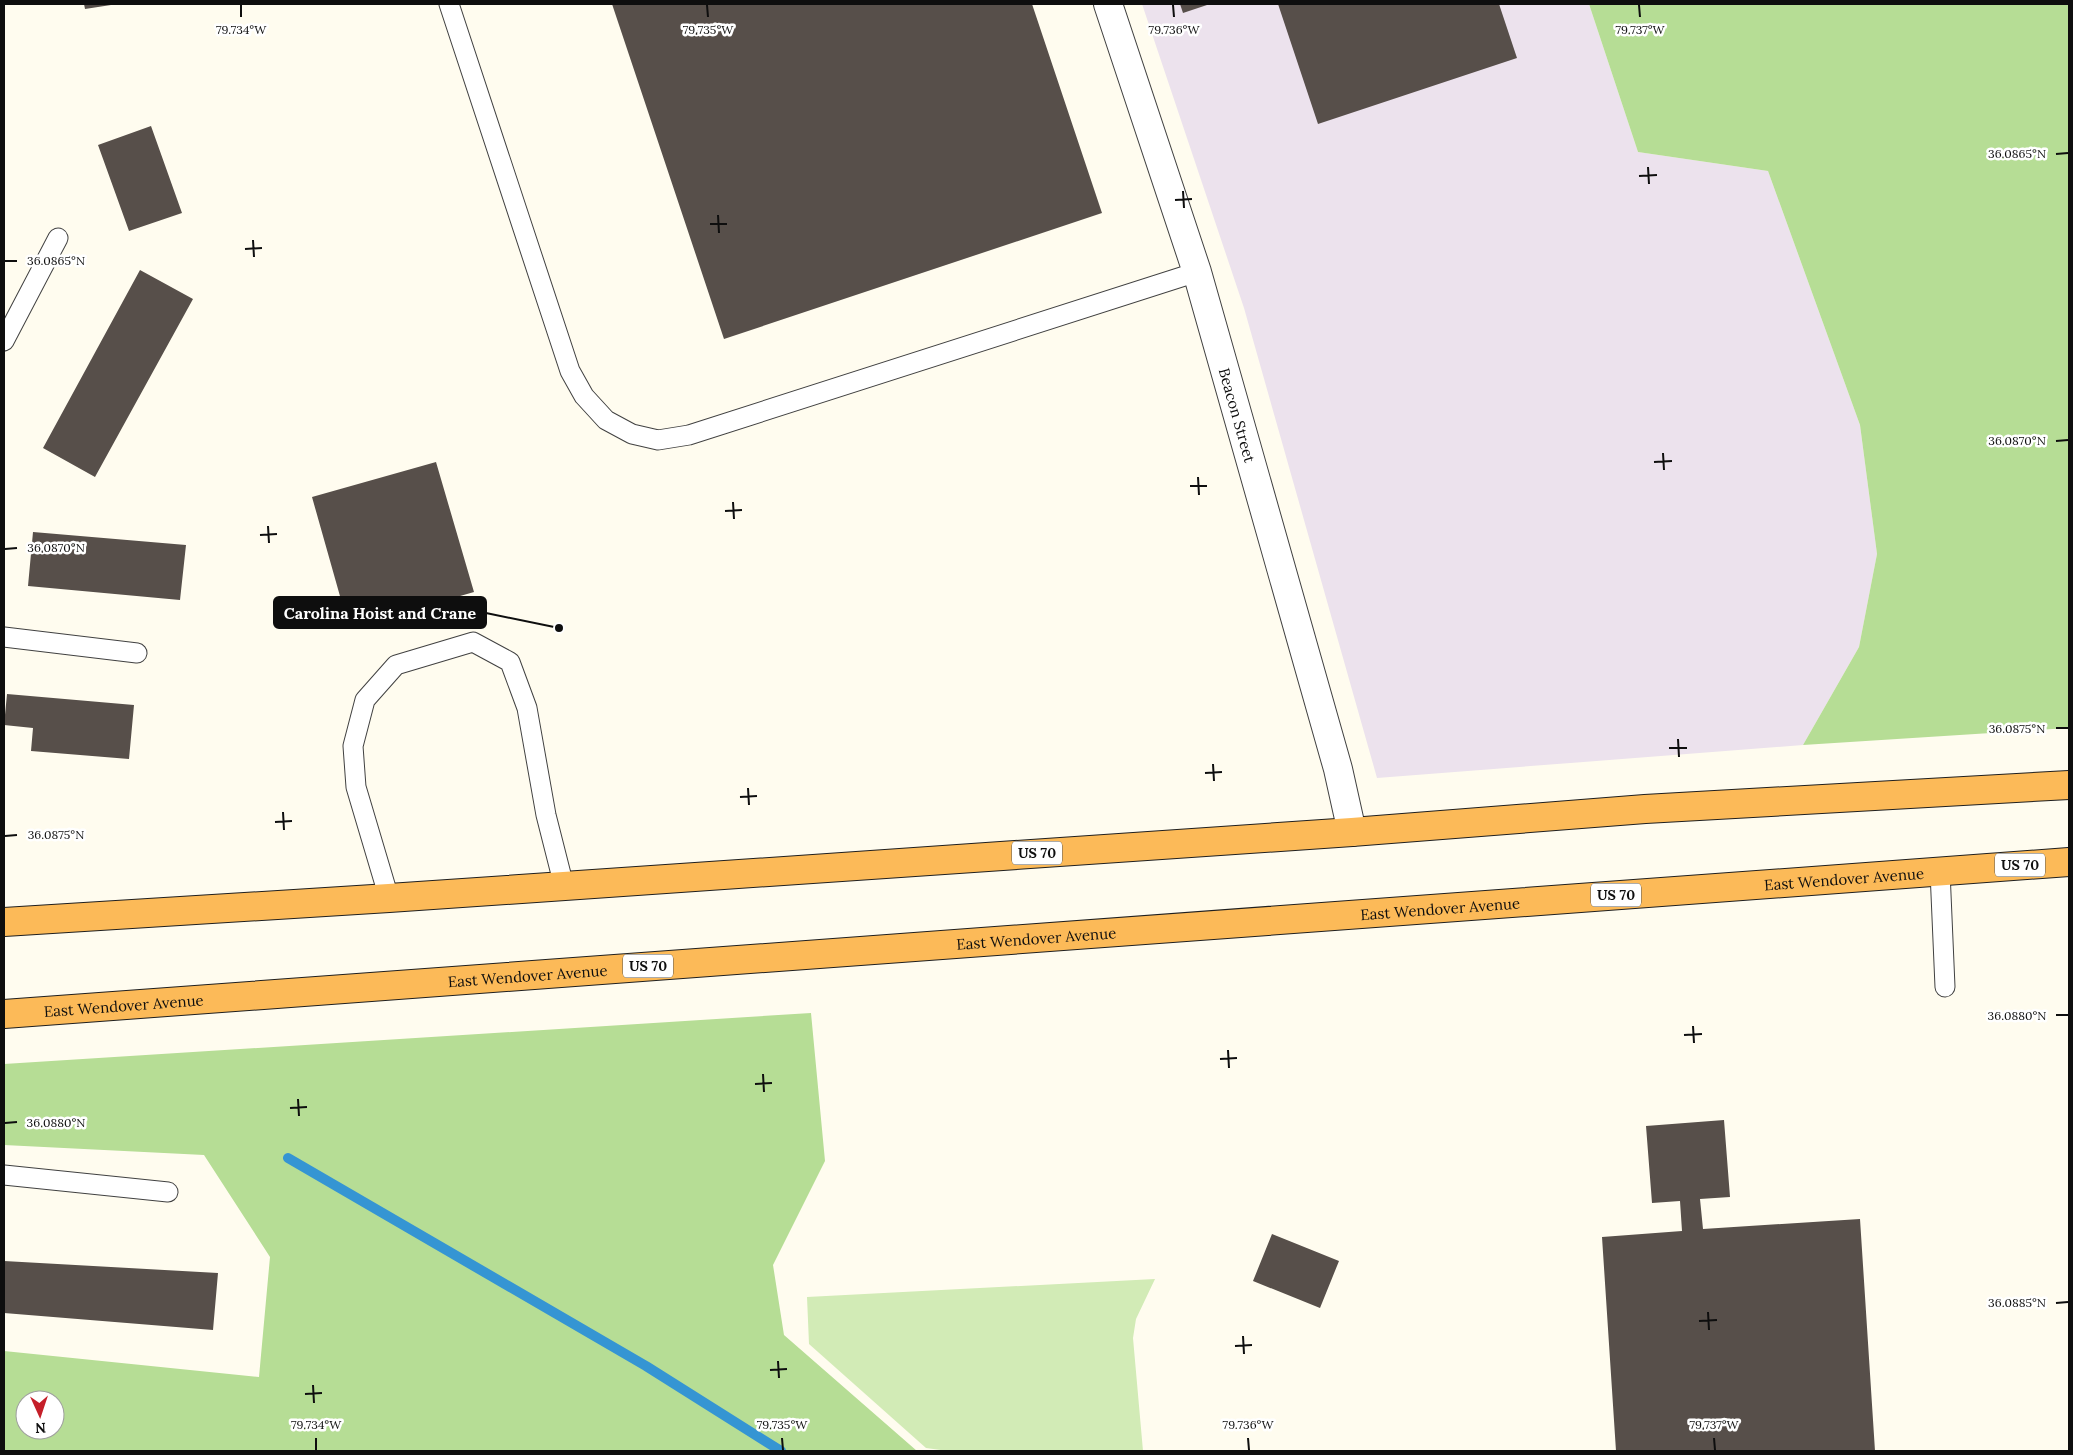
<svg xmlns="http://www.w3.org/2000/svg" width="2073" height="1455" viewBox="0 0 2073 1455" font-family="Lora,serif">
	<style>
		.industrial { fill: #ece2ed }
		.green { fill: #d2ebb6 }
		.forest { fill: #b6dd95; fill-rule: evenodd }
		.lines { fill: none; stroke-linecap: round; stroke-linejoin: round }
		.stream { stroke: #3595d3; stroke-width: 10 }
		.building { fill: #574f4a }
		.service-casing { stroke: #414141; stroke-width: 21 }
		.minor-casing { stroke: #414141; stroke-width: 30 }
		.trunk-casing { stroke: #1f1f1f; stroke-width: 30 }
		.service { stroke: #fff; stroke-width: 19 }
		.minor { stroke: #fff; stroke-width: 28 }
		.trunk { stroke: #fcba58; stroke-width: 28 }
		.ticks { fill: none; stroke: #0e0e0e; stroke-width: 2 }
		.labels { text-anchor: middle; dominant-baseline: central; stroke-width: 5; stroke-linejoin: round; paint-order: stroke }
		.shield { fill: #fff; stroke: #565656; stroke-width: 1 }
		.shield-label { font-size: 14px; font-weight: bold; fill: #0e0e0e }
		.street-label { font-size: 15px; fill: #0e0e0e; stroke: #fff }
		.ticks-label { font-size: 12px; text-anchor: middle; fill: #0e0e0e; stroke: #fff; stroke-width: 5; stroke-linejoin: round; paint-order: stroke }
		.leader { fill: none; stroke: #0e0e0e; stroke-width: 2 }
		.callout-dot { fill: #0e0e0e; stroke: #fff; stroke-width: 2 }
		.callout { fill: #0e0e0e; stroke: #0e0e0e; stroke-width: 2 }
		.callout-label { font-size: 16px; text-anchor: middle; font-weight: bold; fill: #fff }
	</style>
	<rect width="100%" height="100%" fill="#fffcef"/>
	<path class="industrial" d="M 1142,4 L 1589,4 L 1638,152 L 1768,171 L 1860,425 L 1877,554 L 1859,647 L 1803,745 L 1377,778 L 1244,308 Z"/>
	<path class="green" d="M 1155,1279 L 1136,1319 L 1133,1338 L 1143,1451 L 948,1451 L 926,1448 L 809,1344 L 807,1297 Z"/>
	<path class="forest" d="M 1589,4 L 2069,4 L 2069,728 L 1803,745 L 1859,647 L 1877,554 L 1860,425 L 1768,171 L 1638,152 Z
		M 811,1013 L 825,1161 L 773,1265 L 784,1335 L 917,1451 L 4,1451 L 4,1351 L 259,1377 L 270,1257 L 204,1155 L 4,1145 L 4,1064 ZM 25,1400 L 55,1400 L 55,1430 L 25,1430 Z"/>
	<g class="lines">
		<path class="stream" d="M 288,1158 L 646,1366 L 781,1451"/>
	</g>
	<path class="building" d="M 84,4 L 111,4 L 111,5 L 85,9 Z
		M 612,4 L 1032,4 L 1102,213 L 724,339 Z
		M 1180,4 L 1210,4 L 1183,13 Z
		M 1278,4 L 1499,4 L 1517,58 L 1318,124 Z
		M 151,126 L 182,213 L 129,231 L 98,145 Z
		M 140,270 L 193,299 L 95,477 L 43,448 Z
		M 436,462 L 474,592 L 349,628 L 312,497 Z
		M 33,532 L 186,545 L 180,600 L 28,586 Z
		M 7,694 L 134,705 L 129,759 L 31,751 L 33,728 L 4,725 Z
		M 1724,1120 L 1730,1197 L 1700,1199 L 1703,1229 L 1860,1219 L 1875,1451 L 1616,1451 L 1602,1237 L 1682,1231 L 1680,1201 L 1652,1203 L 1646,1126 Z
		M 1272,1234 L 1339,1261 L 1320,1308 L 1253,1281 Z
		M 4,1261 L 218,1273 L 213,1330 L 4,1313 Z"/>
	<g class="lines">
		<g class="service-casing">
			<path id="service" d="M 449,4 L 570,371 L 584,396 L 606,420 L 632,434 L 658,440 L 689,435 L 1197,272
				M 4,341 L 58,238
				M 4,637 L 137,653
				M 1940,871 L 1945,987
				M 389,898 L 356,787 L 353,746 L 365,700 L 396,665 L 473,642 L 510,662 L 527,708 L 546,815 L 564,886
				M 4,1175 L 168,1192"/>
		</g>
		<g class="minor-casing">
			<g id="minor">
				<path id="s1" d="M 1108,4 L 1197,272 L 1338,769 L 1352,832"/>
			</g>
		</g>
		<g class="trunk-casing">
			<g id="trunk">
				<path d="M 4,922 L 389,898 L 1352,832 L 1645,809 L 2069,785"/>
				<path id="s2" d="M 4,1014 L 2069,862"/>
			</g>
		</g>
		<use href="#service" class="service"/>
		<use href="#minor" class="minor"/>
		<use href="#trunk" class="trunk"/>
	</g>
	<path class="ticks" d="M 241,5 L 241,17M 707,5 L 708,17M 1173,5 L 1174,17M 1639,5 L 1640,17M 2056,154 L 2068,153M 1648,167 L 1649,184M 1639,176 L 1657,175M 1183,191 L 1184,208M 1175,200 L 1192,199M 718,215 L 719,233M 710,224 L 727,224M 253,240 L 254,257M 245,249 L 262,248M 5,261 L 17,261M 2056,441 L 2068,440M 1663,453 L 1664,470M 1654,462 L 1672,461M 1198,477 L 1199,495M 1190,486 L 1207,486M 733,502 L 734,519M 725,511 L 742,510M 268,526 L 269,543M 260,535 L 277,534M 5,549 L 17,548M 2056,728 L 2068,728M 1678,739 L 1679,757M 1669,748 L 1687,748M 1213,764 L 1214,781M 1205,773 L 1222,772M 748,788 L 749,805M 740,797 L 757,796M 283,812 L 284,830M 275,822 L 292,821M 5,836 L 17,835M 2056,1015 L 2068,1015M 1693,1026 L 1694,1043M 1684,1035 L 1702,1034M 1228,1050 L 1229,1068M 1220,1059 L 1237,1058M 763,1074 L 764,1092M 755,1084 L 772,1083M 298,1099 L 299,1116M 290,1108 L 307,1107M 5,1123 L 17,1122M 2056,1303 L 2068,1302M 1708,1312 L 1709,1330M 1699,1321 L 1717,1320M 1243,1336 L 1244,1354M 1235,1346 L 1252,1345M 778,1361 L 779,1378M 770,1370 L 787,1369M 313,1385 L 314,1403M 305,1394 L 322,1393M 316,1438 L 316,1450M 782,1438 L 783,1450M 1248,1438 L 1249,1450M 1714,1438 L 1715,1450"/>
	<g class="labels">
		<g class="shield">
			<rect x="1012" y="841.5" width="50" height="23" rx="4"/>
			<rect x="1995" y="853.5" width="50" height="23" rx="4"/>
			<rect x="1591" y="883.5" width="50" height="23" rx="4"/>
			<rect x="623" y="954.5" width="50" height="23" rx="4"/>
		</g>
		<g class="shield-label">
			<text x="1037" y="853">US 70</text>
			<text x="2020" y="865">US 70</text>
			<text x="1616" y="895">US 70</text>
			<text x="648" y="966">US 70</text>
		</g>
		<g class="street-label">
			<text stroke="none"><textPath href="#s1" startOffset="431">Beacon Street</textPath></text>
			<text stroke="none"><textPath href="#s2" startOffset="1845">East Wendover Avenue</textPath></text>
			<text stroke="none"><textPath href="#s2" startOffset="1440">East Wendover Avenue</textPath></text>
			<text stroke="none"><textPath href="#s2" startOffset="1035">East Wendover Avenue</textPath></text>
			<text stroke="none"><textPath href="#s2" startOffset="525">East Wendover Avenue</textPath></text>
			<text stroke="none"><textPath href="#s2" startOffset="120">East Wendover Avenue</textPath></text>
		</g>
	</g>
	<g class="ticks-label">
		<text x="241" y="34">79.734°W</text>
		<text x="708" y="34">79.735°W</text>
		<text x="1174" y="34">79.736°W</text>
		<text x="1640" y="34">79.737°W</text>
		<text x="2017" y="158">36.0865°N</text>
		<text x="56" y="265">36.0865°N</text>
		<text x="2017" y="445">36.0870°N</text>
		<text x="56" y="552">36.0870°N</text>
		<text x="2017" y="733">36.0875°N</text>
		<text x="56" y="839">36.0875°N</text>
		<text x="2017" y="1020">36.0880°N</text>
		<text x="56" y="1127">36.0880°N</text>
		<text x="2017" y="1307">36.0885°N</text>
		<text x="316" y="1429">79.734°W</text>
		<text x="782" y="1429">79.735°W</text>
		<text x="1248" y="1429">79.736°W</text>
		<text x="1714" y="1429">79.737°W</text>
	</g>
	<path class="leader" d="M559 628L486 613"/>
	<circle class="callout-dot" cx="559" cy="628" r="5"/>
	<rect class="callout" x="274" y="597" width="212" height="31" rx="5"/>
	<g class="callout-label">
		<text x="380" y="619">Carolina Hoist and Crane</text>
	</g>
	<rect width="2073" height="1455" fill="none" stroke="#0e0e0e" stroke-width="10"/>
	<g transform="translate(40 1415) rotate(177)"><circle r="24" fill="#ffffff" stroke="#9f9f9f"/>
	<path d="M0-4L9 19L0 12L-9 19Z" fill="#c51f29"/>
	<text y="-8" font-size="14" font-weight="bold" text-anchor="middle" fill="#0e0e0e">N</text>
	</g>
</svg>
